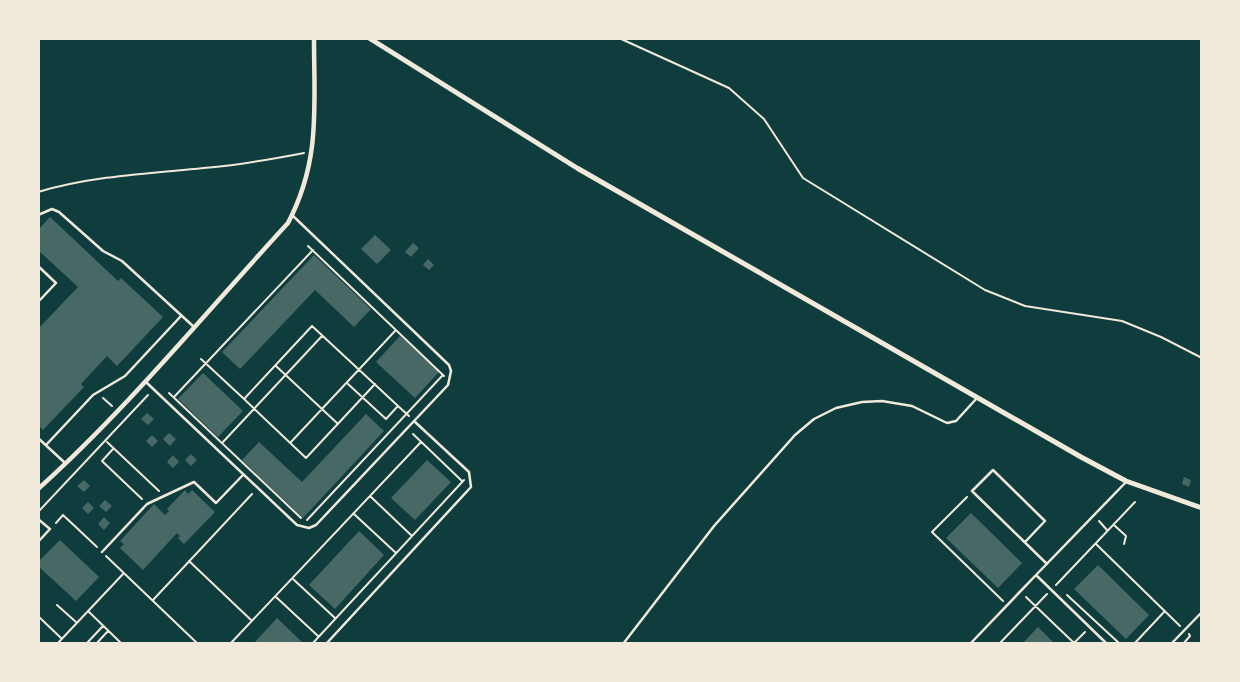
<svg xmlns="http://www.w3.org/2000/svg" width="1240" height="682" viewBox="0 0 1240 682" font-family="'Roboto Condensed',sans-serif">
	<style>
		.building { fill: #486865 }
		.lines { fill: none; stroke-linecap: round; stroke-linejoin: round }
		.path { stroke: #f1e9da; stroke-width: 2 }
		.service { stroke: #f1e9da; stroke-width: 2.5 }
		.minor { stroke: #f1e9da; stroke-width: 4.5 }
		.tertiary { stroke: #f1e9da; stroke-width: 5 }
	</style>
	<rect width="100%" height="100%" fill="#0f3d3e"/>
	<path class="building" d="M 50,217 L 118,281 L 121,278 L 163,317 L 117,366 L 107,356 L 81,384 L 84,387 L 43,430 L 38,425 L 38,329 L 78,287 L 38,250 L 38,230 Z
		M 375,235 L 391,250 L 377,264 L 361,249 Z
		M 413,243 L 419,248 L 411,257 L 405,252 Z
		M 314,255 L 371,309 L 354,327 L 315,290 L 240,369 L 222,352 Z
		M 428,259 L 434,265 L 429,270 L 423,265 Z
		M 400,336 L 439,372 L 415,398 L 376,362 Z
		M 203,373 L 243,411 L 218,437 L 178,399 Z
		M 147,413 L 154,419 L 148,425 L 141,419 Z
		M 366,414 L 384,431 L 303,518 L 242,460 L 259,442 L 302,482 Z
		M 169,433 L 176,439 L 170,446 L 163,439 Z
		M 152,435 L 158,441 L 152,447 L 146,441 Z
		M 191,454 L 197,460 L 191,466 L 185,460 Z
		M 173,455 L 179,462 L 173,468 L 167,462 Z
		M 427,460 L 451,482 L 415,520 L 391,498 Z
		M 1184,477 L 1191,480 L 1189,487 L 1182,484 Z
		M 84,480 L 90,486 L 84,492 L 77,486 Z
		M 185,490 L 188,494 L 192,490 L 215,512 L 184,544 L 178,538 L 180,536 L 177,533 L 143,570 L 120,548 L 124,544 L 120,541 L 154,504 L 165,515 L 169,511 L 167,509 Z
		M 105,500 L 112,506 L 106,512 L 99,506 Z
		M 88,502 L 94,508 L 88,514 L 82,508 Z
		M 971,513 L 1022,563 L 998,588 L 946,538 Z
		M 104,517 L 110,523 L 104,530 L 98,524 Z
		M 359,531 L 384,555 L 335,609 L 309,585 Z
		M 60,540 L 99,577 L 76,601 L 38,566 L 38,562 Z
		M 1098,565 L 1149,615 L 1126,639 L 1074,589 Z
		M 277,618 L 302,642 L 301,644 L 253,644 Z
		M 1038,627 L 1055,644 L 1022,644 Z"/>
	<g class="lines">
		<path class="path" d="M 619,38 L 729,88 L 764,119 L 803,178 L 985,290 L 1025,306 L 1122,321 L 1161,337 L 1202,358
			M 38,192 C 99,174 162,173 224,166 C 251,163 277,158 304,153
			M 308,246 L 444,376
			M 201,359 L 243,398
			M 276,366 L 338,424
			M 348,384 L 386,419 L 397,407
			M 375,384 L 306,458 L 244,399 L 312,326 L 398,406 L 409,416
			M 169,393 L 301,518
			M 174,397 L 313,250
			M 103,398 L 112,406
			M 413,434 L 462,481
			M 107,442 L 159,491
			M 223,442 L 322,336
			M 291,442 L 395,331
			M 113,449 L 102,461 L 142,499
			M 370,496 L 412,536
			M 967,497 L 932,532 L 1003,601
			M 39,511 L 148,395
			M 354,514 L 396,553
			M 307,520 L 442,376
			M 1099,521 L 1107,530
			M 56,523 L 63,515 L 97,547
			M 1114,525 L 1126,536 L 1124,544
			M 1096,544 L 1180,626
			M 106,556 L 198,644
			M 189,561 L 251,620
			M 293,579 L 335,618
			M 1056,585 L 1135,502
			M 1067,595 L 1120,644
			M 276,597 L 318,636
			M 1026,597 L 1075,644
			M 153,600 L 252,494
			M 57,605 L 76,622
			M 88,611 L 122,644
			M 38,616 L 61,638
			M 87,643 L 103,626
			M 1074,643 L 1085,632
			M 57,644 L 123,574
			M 96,644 L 108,631
			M 230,644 L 421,442
			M 312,644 L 464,480
			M 999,644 L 1047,594
			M 1134,644 L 1164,612
			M 1183,644 L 1190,636 L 1189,634"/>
		<path class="service" d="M 38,215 L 52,209 L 59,212 L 103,251 L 122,261 L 194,327
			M 38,266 L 56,283 L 38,302
			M 147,383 L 297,525 L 309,528 L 316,525 L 448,385 L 451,371 L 449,365 L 292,215
			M 38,438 L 64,462
			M 46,445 L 93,395 L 125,376 L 181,316
			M 38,519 L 50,529 L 38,542
			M 1025,542 L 1045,521 L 993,470 L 972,491 L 1047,564
			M 102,552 L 147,504 L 194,482 L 216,503 L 242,476
			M 326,644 L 471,487 L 469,472 L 414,421
			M 623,644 L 714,526 L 795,435 L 814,419 L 836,408 L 862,402 L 882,401 L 912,406 L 947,423 L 956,421 L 977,398
			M 970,644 L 1036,575
			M 1107,644 L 1036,575 L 1126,482
			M 1171,644 L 1202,612"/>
		<path class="minor" d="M 38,489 C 128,408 206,312 288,223 C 321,160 314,107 314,38"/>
		<path class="tertiary" d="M 369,38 L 577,168 L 1081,457 L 1126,481 L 1202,508"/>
	</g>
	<rect width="1240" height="682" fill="none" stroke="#f1e9da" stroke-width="80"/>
</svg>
